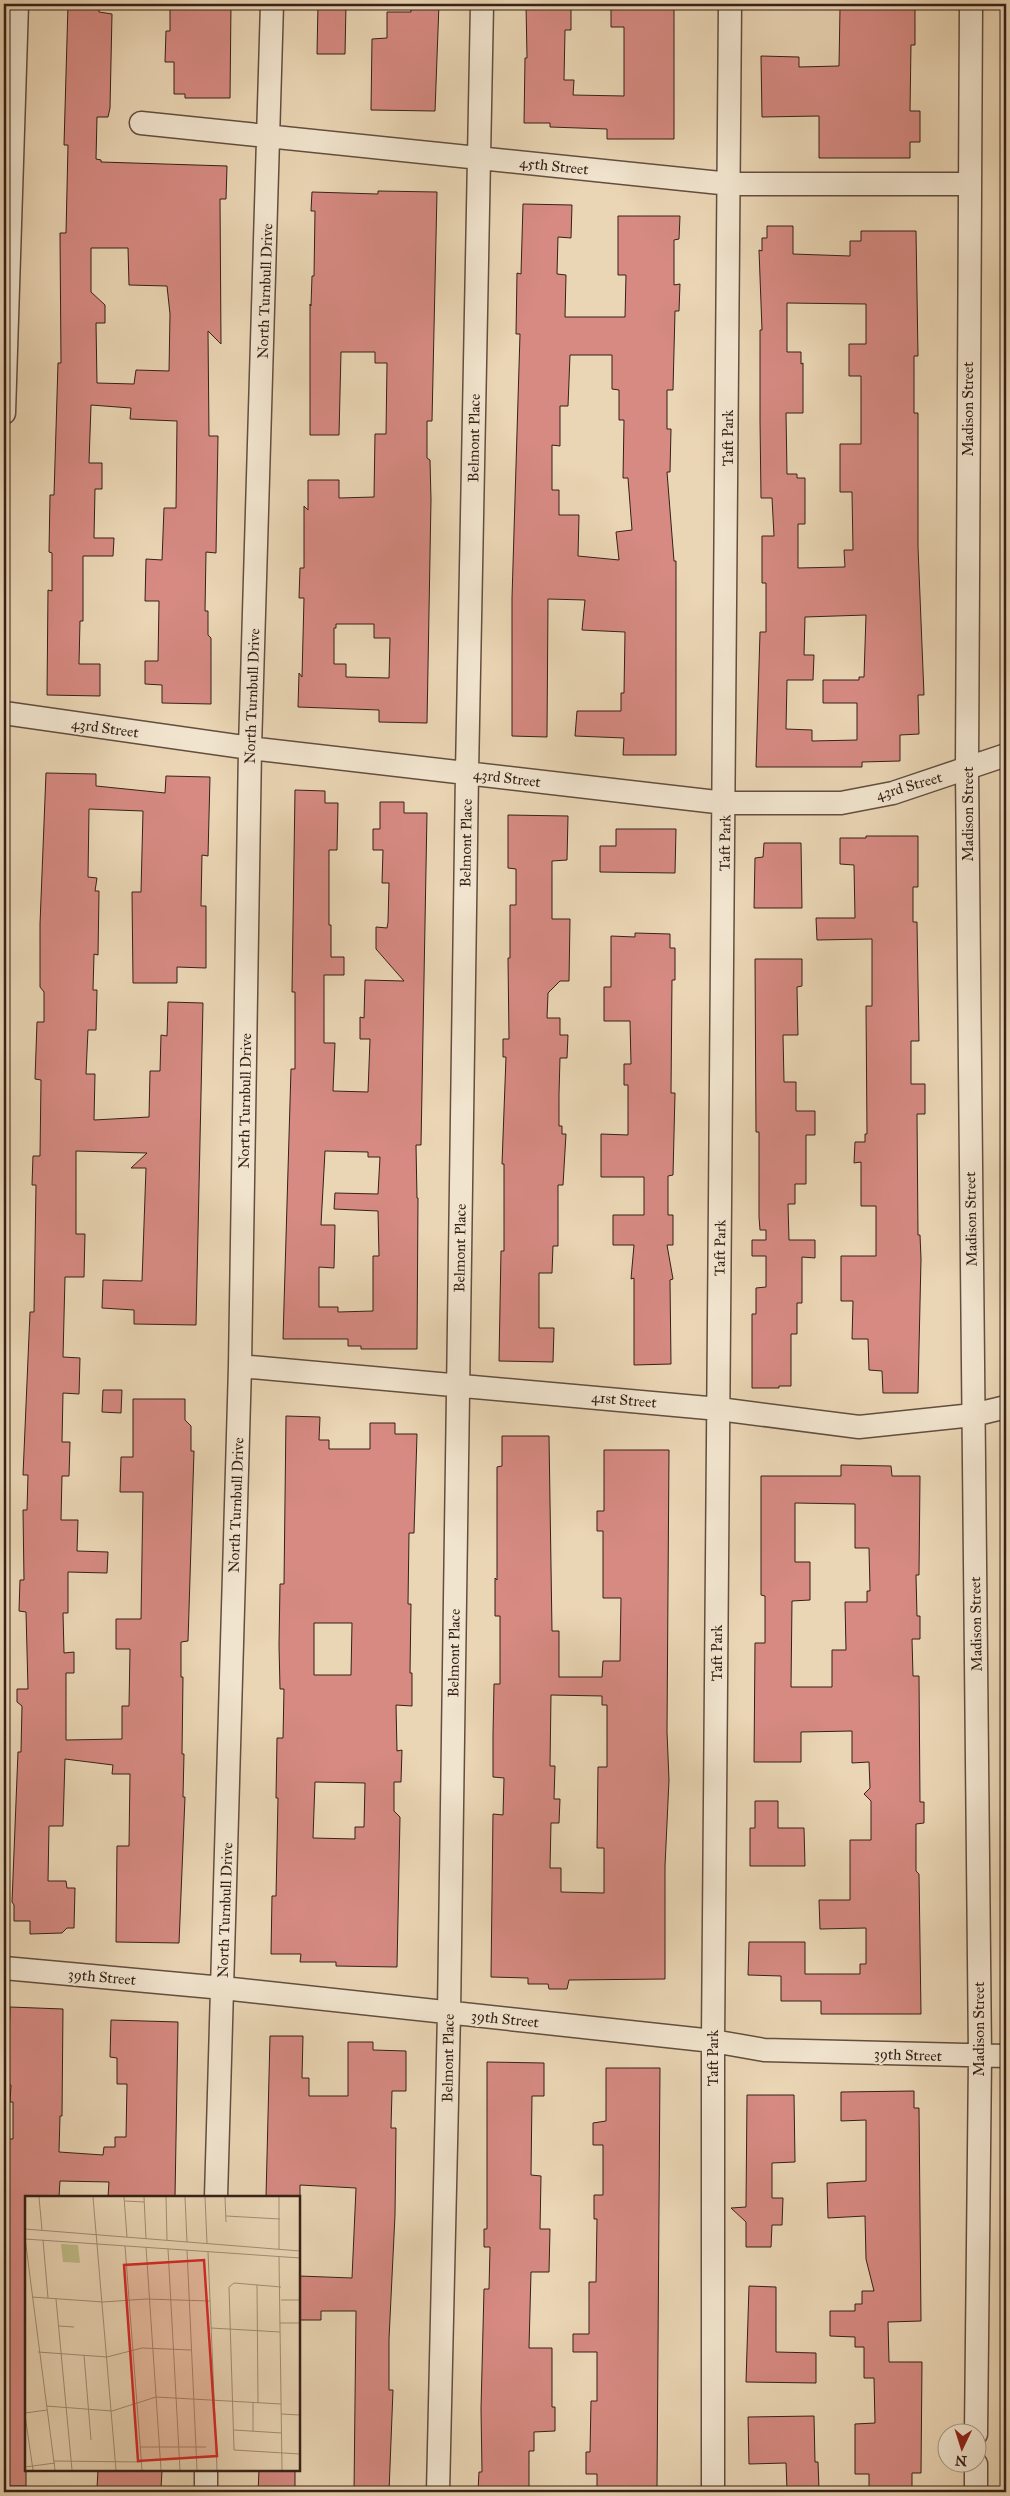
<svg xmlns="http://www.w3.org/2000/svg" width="1010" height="2496" viewBox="0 0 1010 2496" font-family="'IM FELL Great Primer',serif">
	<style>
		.building { fill: #d68a82; stroke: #362118; fill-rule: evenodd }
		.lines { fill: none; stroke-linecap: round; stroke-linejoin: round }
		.minor-casing { stroke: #634e3f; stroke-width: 25 }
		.minor { stroke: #f1e4ce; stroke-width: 22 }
		.labels { text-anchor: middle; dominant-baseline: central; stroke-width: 4; stroke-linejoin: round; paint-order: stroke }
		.street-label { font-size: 15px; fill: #362118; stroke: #f1e4ce }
		.inset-road { fill: none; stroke: #a28d76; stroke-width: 1 }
		.view { fill: #d62828; fill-opacity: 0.15; stroke: #d62828; stroke-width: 2.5 }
		.inset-edge { fill: none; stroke: #362118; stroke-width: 2.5 }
	</style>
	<rect width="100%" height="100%" fill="#ead5b4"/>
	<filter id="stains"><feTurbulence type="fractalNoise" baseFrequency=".004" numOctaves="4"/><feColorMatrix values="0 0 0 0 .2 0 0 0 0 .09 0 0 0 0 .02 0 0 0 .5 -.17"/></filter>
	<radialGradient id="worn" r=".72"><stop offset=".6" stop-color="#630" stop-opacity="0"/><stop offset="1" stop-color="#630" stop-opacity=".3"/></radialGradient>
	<path class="building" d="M 68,4 L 99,4 L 99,12 L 112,14 L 110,108 L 108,117 L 97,117 L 96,159 L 101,160 L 101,162 L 227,166 L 226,199 L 220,199 L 221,344 L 208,331 L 209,436 L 218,436 L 216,553 L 206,552 L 205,611 L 208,611 L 208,635 L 211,638 L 211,704 L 162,703 L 162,685 L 145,684 L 145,661 L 158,661 L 159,601 L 145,601 L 146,559 L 162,560 L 164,508 L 176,508 L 177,421 L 130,419 L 131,408 L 91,405 L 89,463 L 102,463 L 102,489 L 95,489 L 94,538 L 114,538 L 113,556 L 83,556 L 83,621 L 80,621 L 79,664 L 100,664 L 100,696 L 47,695 L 48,590 L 52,591 L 52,553 L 49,552 L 50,495 L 54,495 L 58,363 L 61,363 L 60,233 L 66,233 L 68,145 L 64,145 ZM 91,248 L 128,248 L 129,285 L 167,286 L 170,314 L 169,371 L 136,370 L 134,384 L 97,383 L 96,323 L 105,323 L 105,305 L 91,292 Z
		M 170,4 L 231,4 L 230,98 L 185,98 L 185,94 L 174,94 L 174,62 L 165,62 L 166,31 L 170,31 Z
		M 318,4 L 346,4 L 345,54 L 317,54 Z
		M 411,4 L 439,4 L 435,111 L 371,110 L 372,39 L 387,38 L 387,12 L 411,12 Z
		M 526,4 L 560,4 L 560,8 L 571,8 L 571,30 L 565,30 L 564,80 L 574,80 L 573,95 L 624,96 L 624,27 L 611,27 L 611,8 L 645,8 L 645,4 L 674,4 L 674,139 L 607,139 L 607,129 L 550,127 L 550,123 L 524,123 L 525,58 L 527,58 Z
		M 881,4 L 915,4 L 915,45 L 911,45 L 910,111 L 920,111 L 920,142 L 910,142 L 910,158 L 819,158 L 819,116 L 762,117 L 761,56 L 799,57 L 799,67 L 839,66 L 840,8 L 881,8 Z
		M 378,191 L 437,192 L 432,421 L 427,421 L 427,458 L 430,460 L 431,500 L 427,723 L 379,722 L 379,710 L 298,707 L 299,673 L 302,677 L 304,598 L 299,598 L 300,568 L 304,568 L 304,506 L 308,510 L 308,480 L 339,480 L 339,498 L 374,497 L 375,434 L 386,434 L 387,363 L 375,363 L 375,352 L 341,352 L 339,435 L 310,435 L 310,304 L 311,306 L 312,276 L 314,276 L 315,211 L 311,211 L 312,192 L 378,194 ZM 336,624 L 374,624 L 374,638 L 390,638 L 389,678 L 346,677 L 346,664 L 334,664 L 334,628 L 336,628 Z
		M 523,204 L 572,205 L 571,238 L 558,237 L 557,274 L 566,275 L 565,317 L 625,317 L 626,275 L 618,275 L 618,216 L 680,216 L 679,239 L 674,240 L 674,285 L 680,284 L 679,311 L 675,311 L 673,390 L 667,390 L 667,429 L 671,429 L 670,472 L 667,472 L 674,561 L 676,561 L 676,755 L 623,755 L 624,738 L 575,736 L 577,711 L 621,711 L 621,693 L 624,693 L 625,632 L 582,630 L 585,600 L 548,599 L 547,737 L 512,736 L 512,598 L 520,334 L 516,334 L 517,273 L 521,274 ZM 570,355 L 612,355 L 612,389 L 619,390 L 619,420 L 624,420 L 623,478 L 628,478 L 632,530 L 616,532 L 619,560 L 578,556 L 579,515 L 559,515 L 559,490 L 552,490 L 552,445 L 560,446 L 560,406 L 568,406 Z
		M 767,226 L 793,226 L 793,254 L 850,256 L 850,241 L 861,241 L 861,231 L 916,231 L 918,356 L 914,356 L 914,413 L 918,413 L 918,547 L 924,695 L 918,695 L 919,734 L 900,735 L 900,761 L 862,762 L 862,767 L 756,767 L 760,632 L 766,632 L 766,583 L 762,583 L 762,536 L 774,536 L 772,498 L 761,498 L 760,421 L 760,330 L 762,330 L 759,250 L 762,251 L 762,238 L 767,238 ZM 787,303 L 866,304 L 866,344 L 849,344 L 849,376 L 861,376 L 861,444 L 840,444 L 840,492 L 852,492 L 853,550 L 844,550 L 845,567 L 798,568 L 798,524 L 805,524 L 805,478 L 797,478 L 797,474 L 787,474 L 786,413 L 803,413 L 803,363 L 801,364 L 801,352 L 787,352 ZM 866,615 L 864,677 L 859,677 L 859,680 L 823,680 L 823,703 L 857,703 L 857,740 L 812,741 L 812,730 L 786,729 L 787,680 L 813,680 L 814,655 L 804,655 L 805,617 Z
		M 46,773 L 96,774 L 96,786 L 165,793 L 166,776 L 210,777 L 208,856 L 202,855 L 201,906 L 206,906 L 206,968 L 177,967 L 177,983 L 133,983 L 132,892 L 141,892 L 143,811 L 89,809 L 88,877 L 97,878 L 95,891 L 99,891 L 98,955 L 94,954 L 93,990 L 97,990 L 96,1030 L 88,1030 L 86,1074 L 95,1074 L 94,1120 L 149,1117 L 150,1071 L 160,1071 L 161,1035 L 167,1036 L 168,1002 L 203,1003 L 196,1325 L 134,1324 L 134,1310 L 102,1308 L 103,1280 L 142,1281 L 146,1168 L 131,1168 L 147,1153 L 76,1151 L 76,1234 L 85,1234 L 84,1277 L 65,1277 L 63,1357 L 80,1358 L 79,1394 L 63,1393 L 62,1442 L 70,1442 L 69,1476 L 62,1476 L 61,1520 L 78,1520 L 77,1551 L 108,1552 L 107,1573 L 68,1572 L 68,1613 L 63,1613 L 64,1653 L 74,1652 L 74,1673 L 66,1673 L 66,1740 L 122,1739 L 122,1706 L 129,1706 L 130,1649 L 116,1649 L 116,1619 L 141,1619 L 143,1492 L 120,1492 L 121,1457 L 133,1457 L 133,1399 L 185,1399 L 185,1420 L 191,1426 L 191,1451 L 194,1451 L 188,1641 L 181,1642 L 181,1677 L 183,1677 L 182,1754 L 184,1754 L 183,1797 L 185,1797 L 179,1943 L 116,1942 L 117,1846 L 129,1846 L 130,1774 L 112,1774 L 113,1765 L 65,1759 L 63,1826 L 49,1826 L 48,1881 L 66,1881 L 67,1888 L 75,1888 L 74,1928 L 67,1928 L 62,1933 L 30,1934 L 30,1921 L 14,1921 L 14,1905 L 12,1902 L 18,1752 L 21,1752 L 22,1706 L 17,1702 L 17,1689 L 28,1689 L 26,1612 L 19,1611 L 20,1580 L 24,1580 L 23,1510 L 27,1510 L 28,1475 L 23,1475 L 30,1312 L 34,1312 L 36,1185 L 32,1185 L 33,1156 L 40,1156 L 41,1080 L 35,1079 L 37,1022 L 44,1022 L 44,992 L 40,987 L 40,924 Z
		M 295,790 L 325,791 L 325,803 L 338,803 L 337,850 L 329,850 L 329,925 L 331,925 L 331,957 L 344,957 L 344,975 L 324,975 L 324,1043 L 335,1043 L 333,1091 L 368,1092 L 370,1039 L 360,1039 L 360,1017 L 364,1018 L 365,980 L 404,981 L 376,949 L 376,927 L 387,928 L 388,922 L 389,883 L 382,883 L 383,850 L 373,850 L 373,829 L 380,829 L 380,802 L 404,802 L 404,813 L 427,813 L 421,1145 L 416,1145 L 417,1198 L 418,1198 L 417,1349 L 361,1349 L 361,1346 L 348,1346 L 348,1339 L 283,1339 L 291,1069 L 295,1069 L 295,992 L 292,992 ZM 325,1151 L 368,1152 L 368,1157 L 380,1157 L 378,1194 L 335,1193 L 334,1209 L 378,1211 L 379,1256 L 373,1256 L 373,1311 L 338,1312 L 338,1307 L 319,1307 L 319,1267 L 334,1268 L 335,1225 L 321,1225 Z
		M 508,815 L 568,816 L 567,860 L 552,861 L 552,919 L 570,919 L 569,981 L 560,981 L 548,993 L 547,1018 L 560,1018 L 560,1035 L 568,1035 L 567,1058 L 560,1058 L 559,1094 L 559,1126 L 562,1126 L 562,1134 L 566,1134 L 563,1185 L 558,1185 L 558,1246 L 553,1246 L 552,1273 L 539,1273 L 539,1328 L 554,1328 L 553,1362 L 499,1361 L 501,1251 L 504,1251 L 504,1164 L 502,1164 L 506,1057 L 503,1057 L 503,1039 L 509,1039 L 508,958 L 510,958 L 510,905 L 516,905 L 516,869 L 508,868 Z
		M 616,829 L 676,829 L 675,873 L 600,872 L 600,846 L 616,846 Z
		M 866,836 L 918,836 L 918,887 L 913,887 L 913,922 L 917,922 L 919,1041 L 911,1041 L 911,1084 L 925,1084 L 925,1114 L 917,1114 L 918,1235 L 920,1235 L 921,1259 L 918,1393 L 883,1393 L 882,1371 L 869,1370 L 868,1339 L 852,1339 L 853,1301 L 841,1301 L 841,1256 L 876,1256 L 876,1206 L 861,1206 L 861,1162 L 854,1163 L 855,1142 L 865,1142 L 865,1134 L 867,1134 L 866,1006 L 872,1006 L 872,939 L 817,940 L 816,918 L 855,918 L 854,865 L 840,864 L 840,838 L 866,838 Z
		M 764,843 L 801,843 L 802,908 L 754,908 L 755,858 L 763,857 Z
		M 635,933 L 670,934 L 670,948 L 675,948 L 675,980 L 672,980 L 671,1093 L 675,1093 L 673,1175 L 668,1176 L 668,1215 L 673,1215 L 673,1245 L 667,1245 L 673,1279 L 670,1280 L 671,1364 L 634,1365 L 634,1278 L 631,1279 L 634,1245 L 613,1245 L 613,1215 L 644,1215 L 644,1177 L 601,1177 L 601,1134 L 628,1135 L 628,1085 L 624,1085 L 624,1064 L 631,1064 L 630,1021 L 604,1021 L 604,987 L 611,987 L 611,936 L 635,937 Z
		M 755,959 L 802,959 L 802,986 L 797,987 L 798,1035 L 783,1035 L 784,1082 L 796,1082 L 796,1111 L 815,1111 L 815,1135 L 806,1135 L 806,1184 L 795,1184 L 795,1204 L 788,1204 L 789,1240 L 815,1240 L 815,1258 L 802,1257 L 802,1303 L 797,1303 L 797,1334 L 791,1334 L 791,1386 L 779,1386 L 779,1388 L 752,1388 L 752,1314 L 756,1314 L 756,1288 L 766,1287 L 766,1256 L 752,1256 L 752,1240 L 766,1240 L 766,1230 L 760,1230 L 759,1217 L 759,1132 L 756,1132 Z
		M 103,1390 L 122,1390 L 121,1413 L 102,1412 Z
		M 286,1416 L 320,1417 L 319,1440 L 329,1440 L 329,1449 L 370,1449 L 370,1423 L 395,1423 L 395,1434 L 417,1434 L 414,1533 L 409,1533 L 408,1604 L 411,1604 L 410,1673 L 412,1673 L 412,1706 L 396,1705 L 397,1751 L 402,1750 L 401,1782 L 394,1782 L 394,1811 L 400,1817 L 397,1967 L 336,1966 L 336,1962 L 300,1962 L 301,1954 L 271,1954 L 272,1896 L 276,1896 L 278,1798 L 276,1798 L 277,1738 L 283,1738 L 284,1689 L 280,1689 L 279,1645 L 280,1584 L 284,1584 ZM 314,1623 L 352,1623 L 351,1675 L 314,1675 ZM 315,1782 L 365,1783 L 364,1827 L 355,1827 L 355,1839 L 313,1838 Z
		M 502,1436 L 549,1436 L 552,1631 L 559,1631 L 559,1677 L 602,1677 L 603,1661 L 620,1661 L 621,1598 L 603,1598 L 603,1531 L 597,1531 L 597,1511 L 604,1511 L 604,1450 L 669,1450 L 667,1732 L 669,1780 L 665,1866 L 665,1979 L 569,1980 L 567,1989 L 549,1989 L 548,1984 L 528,1984 L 528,1978 L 491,1977 L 493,1814 L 503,1815 L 504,1778 L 493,1777 L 493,1735 L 494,1684 L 500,1684 L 500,1616 L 495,1616 L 495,1578 L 497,1580 L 497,1467 L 502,1466 ZM 551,1695 L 602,1696 L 602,1705 L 607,1705 L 607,1767 L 598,1767 L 597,1848 L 604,1848 L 604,1893 L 561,1892 L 561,1868 L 550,1868 L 551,1823 L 559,1823 L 560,1799 L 554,1799 L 555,1766 L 550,1766 Z
		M 841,1465 L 891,1466 L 892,1476 L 920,1476 L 919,1575 L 916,1575 L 917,1616 L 920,1616 L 920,1639 L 912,1639 L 913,1676 L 919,1676 L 920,1802 L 924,1802 L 924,1823 L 916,1824 L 916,1871 L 919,1874 L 921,2014 L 821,2014 L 821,2001 L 781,2001 L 781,1976 L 748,1975 L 749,1942 L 805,1942 L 805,1974 L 860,1974 L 860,1964 L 866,1964 L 866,1928 L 820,1929 L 819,1900 L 850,1900 L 850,1840 L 871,1840 L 871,1801 L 864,1794 L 870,1788 L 869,1762 L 852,1763 L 852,1731 L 801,1732 L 801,1762 L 754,1762 L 755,1643 L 765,1643 L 765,1596 L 761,1595 L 761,1476 L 841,1476 ZM 795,1503 L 855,1504 L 855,1548 L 869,1548 L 870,1591 L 867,1591 L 867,1602 L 845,1602 L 846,1650 L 832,1650 L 832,1687 L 791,1687 L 792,1601 L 810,1600 L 810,1562 L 795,1562 Z
		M 755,1801 L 778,1801 L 778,1828 L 804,1828 L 805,1866 L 750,1866 L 750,1828 L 755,1828 Z
		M 10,2007 L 63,2009 L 62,2116 L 60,2116 L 59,2152 L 103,2155 L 104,2147 L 115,2147 L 115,2137 L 126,2137 L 127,2084 L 117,2084 L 117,2058 L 110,2057 L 111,2020 L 178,2022 L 175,2197 L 108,2197 L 109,2182 L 60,2181 L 59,2197 L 26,2197 L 26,2486 L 4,2486 L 4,2139 L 13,2139 L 13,2102 L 10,2102 L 11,2085 L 8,2083 Z
		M 270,2036 L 303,2036 L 302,2078 L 309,2078 L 309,2096 L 348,2096 L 348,2042 L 373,2042 L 373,2050 L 406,2051 L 406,2091 L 392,2091 L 391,2128 L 396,2128 L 395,2215 L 389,2339 L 389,2390 L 393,2390 L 389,2492 L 354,2492 L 356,2311 L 321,2311 L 321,2320 L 299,2320 L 299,2276 L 352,2278 L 356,2188 L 300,2185 L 300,2197 L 266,2197 Z
		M 487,2062 L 544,2063 L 544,2096 L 532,2096 L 531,2175 L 541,2176 L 540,2229 L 550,2229 L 549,2272 L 531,2272 L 529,2348 L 552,2348 L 552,2407 L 555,2407 L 555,2431 L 534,2432 L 534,2451 L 529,2451 L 529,2492 L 478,2491 L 479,2472 L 482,2472 L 481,2409 L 484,2289 L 489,2289 L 490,2247 L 484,2247 L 484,2229 L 487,2229 Z
		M 606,2068 L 660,2068 L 657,2488 L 597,2487 L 597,2474 L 586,2474 L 586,2452 L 590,2452 L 591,2401 L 597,2401 L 597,2352 L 573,2352 L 573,2334 L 589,2334 L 589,2282 L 596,2282 L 597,2219 L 594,2219 L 594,2195 L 603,2195 L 603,2145 L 593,2145 L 593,2123 L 606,2121 Z
		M 914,2091 L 914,2108 L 919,2108 L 921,2321 L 888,2322 L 889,2362 L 922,2362 L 921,2473 L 912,2473 L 912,2492 L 869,2492 L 869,2474 L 855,2474 L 855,2424 L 875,2423 L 874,2378 L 864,2378 L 864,2347 L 855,2347 L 855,2337 L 830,2336 L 830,2311 L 855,2311 L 855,2304 L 862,2304 L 862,2291 L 874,2291 L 866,2259 L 865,2216 L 828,2218 L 827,2183 L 866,2181 L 866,2120 L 841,2121 L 841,2092 Z
		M 747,2095 L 794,2095 L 795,2162 L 772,2163 L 772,2198 L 783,2198 L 782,2225 L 772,2225 L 771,2247 L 746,2247 L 746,2222 L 731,2208 L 746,2207 Z
		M 749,2286 L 776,2287 L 776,2352 L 816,2353 L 816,2383 L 746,2382 Z
		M 814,2416 L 815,2462 L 818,2462 L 819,2489 L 787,2490 L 786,2463 L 749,2464 L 748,2417 Z
		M 98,2470 L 162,2470 L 161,2489 L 97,2488 Z
		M 259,2470 L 295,2470 L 295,2492 L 258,2492 Z"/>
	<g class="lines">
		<g class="minor-casing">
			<path id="minor" d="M 971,4 L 967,769 L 980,2057 L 976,2434
				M 141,123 L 730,184 L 969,184
				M 4,413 L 17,4
				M 4,713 L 250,748 L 725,803 L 841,803 L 893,793 L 1006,755
				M 240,1366 L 719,1409 L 859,1427 L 973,1415 L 1006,1407
				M 4,1968 L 223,1988 L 713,2041 L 764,2050 L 1006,2056
				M 216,2197 L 240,1366 L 250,748 L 272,4
				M 206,2492 L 206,2470
				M 438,2492 L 449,2013 L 467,773 L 482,4
				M 713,2492 L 713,2041 L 730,4
				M 976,2492 L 976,2464"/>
		</g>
		<use href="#minor" class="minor"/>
	</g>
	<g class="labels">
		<g class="street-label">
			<text transform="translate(554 166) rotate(6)">45th Street</text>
			<text transform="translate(265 291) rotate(-88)">North Turnbull Drive</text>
			<text transform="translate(968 409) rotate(-90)">Madison Street</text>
			<text transform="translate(474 438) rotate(-89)">Belmont Place</text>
			<text transform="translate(728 438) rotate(-90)">Taft Park</text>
			<text transform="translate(252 696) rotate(-88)">North Turnbull Drive</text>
			<text transform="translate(105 728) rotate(8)">43rd Street</text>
			<text transform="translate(507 778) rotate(7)">43rd Street</text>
			<text transform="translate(909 786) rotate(-16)">43rd Street</text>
			<text transform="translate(968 814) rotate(-90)">Madison Street</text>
			<text transform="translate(466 843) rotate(-89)">Belmont Place</text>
			<text transform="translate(725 843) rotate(-89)">Taft Park</text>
			<text transform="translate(245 1101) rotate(-89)">North Turnbull Drive</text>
			<text transform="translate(971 1219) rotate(-91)">Madison Street</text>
			<text transform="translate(460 1248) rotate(-89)">Belmont Place</text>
			<text transform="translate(720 1248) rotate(-89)">Taft Park</text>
			<text transform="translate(624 1400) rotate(5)">41st Street</text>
			<text transform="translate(236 1505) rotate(-88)">North Turnbull Drive</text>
			<text transform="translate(976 1624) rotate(-91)">Madison Street</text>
			<text transform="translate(454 1653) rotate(-89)">Belmont Place</text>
			<text transform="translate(717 1653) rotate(-90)">Taft Park</text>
			<text transform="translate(225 1910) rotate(-88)">North Turnbull Drive</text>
			<text transform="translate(102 1977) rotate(5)">39th Street</text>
			<text transform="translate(505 2019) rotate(6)">39th Street</text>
			<text transform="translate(979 2029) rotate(-90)">Madison Street</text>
			<text transform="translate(908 2055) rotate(2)">39th Street</text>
			<text transform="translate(448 2058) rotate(-89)">Belmont Place</text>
			<text transform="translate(713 2058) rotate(-90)">Taft Park</text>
		</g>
	</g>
	<g transform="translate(25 2196)">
		<rect width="275" height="275" fill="#ead5b4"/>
		<path d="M 36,48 L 53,49 L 55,67 L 38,66 Z" fill="#bfbb87"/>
		<path class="inset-road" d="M 14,1 L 17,34M 68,1 L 91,274M 99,1 L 102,41M 119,1 L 121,43M 141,1 L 142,44M 160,1 L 162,46M 180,1 L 182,47M 200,1 L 201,26M 254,1 L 254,53M 100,5 L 119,6M 201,20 L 255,23M 0,33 L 275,55M 0,42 L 30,274M 0,43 L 275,62M 18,44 L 23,102M 100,50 L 117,274M 121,51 L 136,274M 143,53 L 155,274M 162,54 L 172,274M 183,56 L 192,274M 254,61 L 257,274M 232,89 L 233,207M 256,91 L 209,87 L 204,91 L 209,254 L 275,258M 7,101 L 78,106 L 121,103 L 185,105M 31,103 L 47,274M 256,104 L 275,104M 255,127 L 275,127M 34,130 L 49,131M 186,132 L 255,136M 13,156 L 82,161 L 117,152 L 166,154M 59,159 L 66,244M 228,206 L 228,235M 21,210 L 87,215 L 131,201 L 256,208M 0,217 L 22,214M 256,218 L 275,219M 0,219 L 8,274M 209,234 L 257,237M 115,251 L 181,251M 29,265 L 116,266M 0,271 L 30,267"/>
		<path class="view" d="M 179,64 L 192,260 L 113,265 L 99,69 Z"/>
		<rect width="275" height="275" class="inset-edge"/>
	</g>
	<rect width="1010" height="2496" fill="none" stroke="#ead5b4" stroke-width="20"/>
	<rect x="5" y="5" width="1000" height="2486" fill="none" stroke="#362118" stroke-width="2.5"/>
	<rect x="10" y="10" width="990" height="2476" fill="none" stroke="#362118"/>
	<g transform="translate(962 2448) rotate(184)"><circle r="24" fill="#f1e4ce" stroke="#a69685"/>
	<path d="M0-4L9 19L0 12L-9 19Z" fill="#8f2418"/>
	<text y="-8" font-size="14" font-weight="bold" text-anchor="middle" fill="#362118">N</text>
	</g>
	<rect width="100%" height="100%" filter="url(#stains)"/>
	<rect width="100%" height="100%" fill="url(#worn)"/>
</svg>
